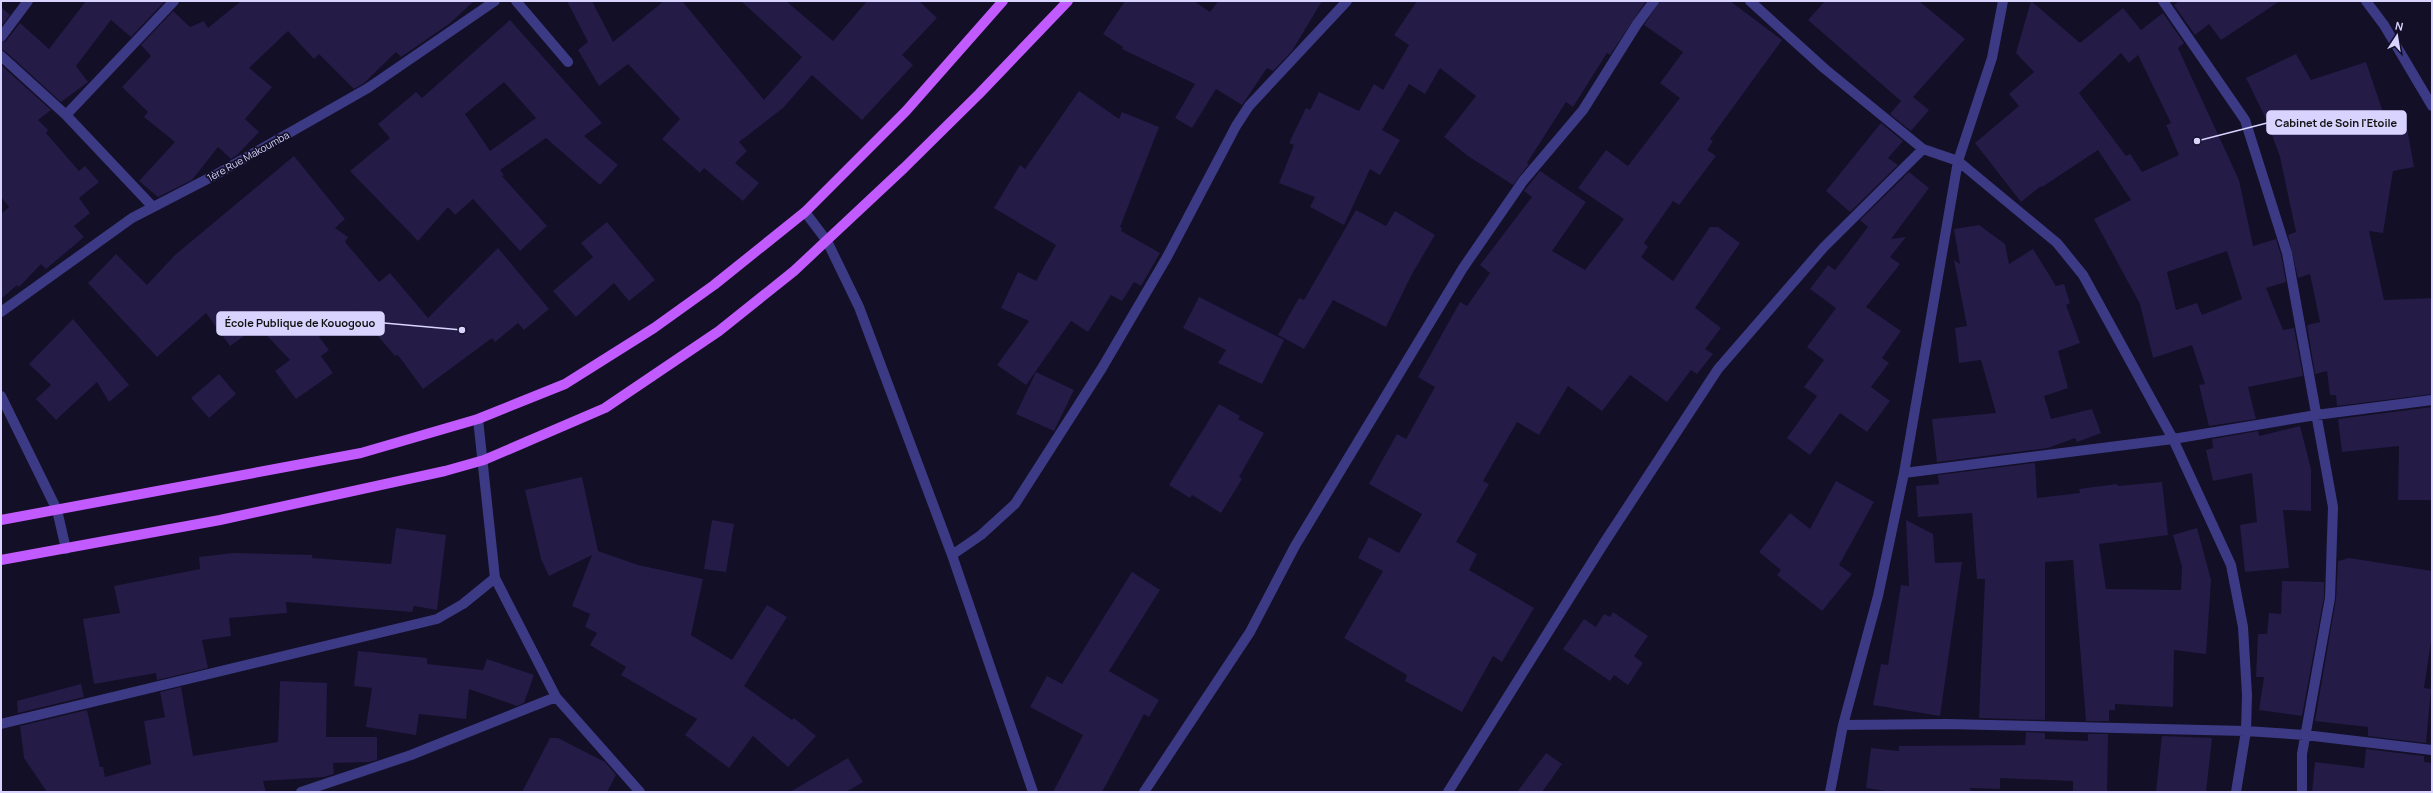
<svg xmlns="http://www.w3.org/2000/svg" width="2433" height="793" viewBox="0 0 2433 793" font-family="Manrope,sans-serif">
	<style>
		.building { fill: #241b47; fill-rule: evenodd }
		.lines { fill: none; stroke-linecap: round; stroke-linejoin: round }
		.minor { stroke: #3d3a85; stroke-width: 10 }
		.major { stroke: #c25bff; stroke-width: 10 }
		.labels { text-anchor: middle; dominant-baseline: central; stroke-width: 3.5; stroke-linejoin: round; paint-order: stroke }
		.street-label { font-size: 10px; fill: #d9d4ff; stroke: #130f26 }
		.leader { fill: none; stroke: #d9d4ff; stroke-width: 1.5 }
		.callout-dot { fill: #d9d4ff; stroke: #130f26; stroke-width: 1.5 }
		.callout { fill: #d9d4ff; stroke: #d9d4ff; stroke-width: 1.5 }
		.callout-label { font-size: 11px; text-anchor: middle; font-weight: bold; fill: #111 }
	</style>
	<rect width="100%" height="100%" fill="#130f26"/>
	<path class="building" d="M 86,1 L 164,2 L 131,37 L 111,20 L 76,66 L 88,82 L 61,102 L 5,51 L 1,50 L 1,43 L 6,41 L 20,23 L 49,49 Z
		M 241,1 L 474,1 L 449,24 L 401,57 L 396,52 L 364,83 L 354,89 L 319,54 L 314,59 L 288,31 L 249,68 L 272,87 L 245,119 L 259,132 L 238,154 L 231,159 L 218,147 L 192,180 L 158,197 L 139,181 L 175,142 L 144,117 L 148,112 L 122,87 L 151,56 L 141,45 L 173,11 L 190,27 L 204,21 L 208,28 Z
		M 567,1 L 592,1 L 613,42 L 664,1 L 682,1 L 764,100 L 802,57 L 741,1 L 786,1 L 833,41 L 867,1 L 919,1 L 937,18 L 902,55 L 913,65 L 862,120 L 812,75 L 783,108 L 739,142 L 747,151 L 735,163 L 759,183 L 743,201 L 704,168 L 700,173 L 662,139 L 680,119 L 628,64 L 599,86 L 578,50 L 588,42 Z
		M 1125,1 L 1194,1 L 1210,12 L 1218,1 L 1322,1 L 1292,51 L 1273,71 L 1267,68 L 1242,105 L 1216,89 L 1192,128 L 1175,118 L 1195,84 L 1122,49 L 1123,47 L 1103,34 Z
		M 1417,1 L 1646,1 L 1610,55 L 1607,53 L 1573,107 L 1566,102 L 1527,163 L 1529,164 L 1513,185 L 1468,156 L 1444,137 L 1476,96 L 1440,68 L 1425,94 L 1409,84 L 1382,130 L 1400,140 L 1380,175 L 1370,169 L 1344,225 L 1310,207 L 1315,197 L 1279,183 L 1294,145 L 1289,143 L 1306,108 L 1310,110 L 1319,92 L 1359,111 L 1374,84 L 1383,90 L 1409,45 L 1394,35 Z
		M 1660,1 L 1730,1 L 1782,40 L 1710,139 L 1713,141 L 1707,150 L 1716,156 L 1679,205 L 1673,201 L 1644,243 L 1648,247 L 1641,257 L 1673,281 L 1710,227 L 1718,227 L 1740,243 L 1695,308 L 1721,328 L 1705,349 L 1713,354 L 1697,374 L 1691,370 L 1667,402 L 1630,375 L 1602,411 L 1568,386 L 1539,435 L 1517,422 L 1483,481 L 1489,484 L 1456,542 L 1477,554 L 1469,570 L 1534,608 L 1502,662 L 1493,656 L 1462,712 L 1405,681 L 1407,675 L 1344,638 L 1383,571 L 1358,558 L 1369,537 L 1399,553 L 1422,514 L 1369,484 L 1397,434 L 1406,439 L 1435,387 L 1418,377 L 1460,302 L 1467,306 L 1490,273 L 1480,265 L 1532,197 L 1524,191 L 1540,171 L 1586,202 L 1552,251 L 1585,270 L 1624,219 L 1578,188 L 1606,150 L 1628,166 L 1680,98 L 1660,83 L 1683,52 L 1644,25 Z
		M 1825,1 L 1919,1 L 1965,39 L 1913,97 L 1929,110 L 1911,131 L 1890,114 L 1901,101 L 1808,20 Z
		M 2031,1 L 2080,43 L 2123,8 L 2141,30 L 2163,13 L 2184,43 L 2178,48 L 2239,180 L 2253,246 L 2276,239 L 2281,255 L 2286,282 L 2266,288 L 2283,330 L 2294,328 L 2303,376 L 2248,387 L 2256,419 L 2209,426 L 2199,385 L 2205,384 L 2192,345 L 2153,358 L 2140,304 L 2094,219 L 2131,200 L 2098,150 L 2042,187 L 2041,186 L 2021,202 L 1975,143 L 2019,106 L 2009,94 L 2034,72 L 2016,53 ZM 2121,53 L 2129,63 L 2138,55 L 2171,123 L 2166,125 L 2179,155 L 2142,172 L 2130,154 L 2126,156 L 2079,93 ZM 2227,251 L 2242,299 L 2202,315 L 2197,303 L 2176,310 L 2167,272 Z
		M 2179,1 L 2280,1 L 2221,40 L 2209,24 L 2195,35 L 2174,5 Z
		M 1,7 L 10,15 L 1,26 Z
		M 510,20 L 602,123 L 584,136 L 618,165 L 600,185 L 546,138 L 500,170 L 504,175 L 502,176 L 547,226 L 520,251 L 473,199 L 455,215 L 448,207 L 418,241 L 350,171 L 390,138 L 378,124 L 416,92 L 422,98 ZM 504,82 L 536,118 L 490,151 L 465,114 Z
		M 2296,54 L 2311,80 L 2366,62 L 2386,121 L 2405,117 L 2414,167 L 2393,171 L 2383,233 L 2369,231 L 2384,300 L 2432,298 L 2432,394 L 2337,406 L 2336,395 L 2330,395 L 2327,371 L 2315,374 L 2307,325 L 2320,322 L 2310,274 L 2298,278 L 2288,235 L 2296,232 L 2280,157 L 2267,121 L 2246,78 Z
		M 1,65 L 51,110 L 38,120 L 48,130 L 46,133 L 79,171 L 85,166 L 99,182 L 79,198 L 90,213 L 74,226 L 84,237 L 46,269 L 41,264 L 19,287 L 17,285 L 1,299 L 1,214 L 9,207 L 1,197 Z
		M 1079,91 L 1119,119 L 1122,112 L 1159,127 L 1120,227 L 1122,228 L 1121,231 L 1160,253 L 1141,286 L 1134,282 L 1122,301 L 1111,295 L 1088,332 L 1071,321 L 1026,385 L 997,365 L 1029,321 L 1001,308 L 1018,272 L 1036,281 L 1056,245 L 994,208 L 1020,165 L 1025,169 Z
		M 1881,123 L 1903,141 L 1888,158 L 1898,165 L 1850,212 L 1826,191 Z
		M 294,156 L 345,219 L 335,228 L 348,237 L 345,242 L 379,282 L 390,273 L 428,318 L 498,248 L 549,309 L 524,330 L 518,323 L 495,342 L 492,338 L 423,389 L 398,355 L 395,356 L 357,311 L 319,337 L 329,350 L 321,356 L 333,373 L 296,399 L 275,371 L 290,360 L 258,326 L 230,346 L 206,313 L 157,357 L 88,283 L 116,254 L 147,285 L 175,255 Z
		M 1909,172 L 1929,188 L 1891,239 L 1906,237 L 1890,257 L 1900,264 L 1866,307 L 1901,331 L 1882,358 L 1889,363 L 1871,387 L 1890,401 L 1867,432 L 1840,413 L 1810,455 L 1787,438 L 1817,396 L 1804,387 L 1824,360 L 1807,347 L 1836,308 L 1810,289 L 1828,265 L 1835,270 L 1868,227 L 1860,220 Z
		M 1356,210 L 1386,226 L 1395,211 L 1435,235 L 1412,274 L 1386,327 L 1333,300 L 1304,349 L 1278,335 L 1299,298 L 1304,300 Z
		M 607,222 L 655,280 L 629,301 L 614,283 L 576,317 L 553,291 L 593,257 L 581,243 Z
		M 1979,225 L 2005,244 L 2009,264 L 2033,249 L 2056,286 L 2064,284 L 2070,303 L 2066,305 L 2080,343 L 2058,351 L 2068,388 L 2044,396 L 2051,419 L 2092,409 L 2101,433 L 2077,442 L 2075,438 L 2048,448 L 1937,462 L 1932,419 L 1996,413 L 1981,360 L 1959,363 L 1955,328 L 1967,326 L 1954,260 L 1960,264 L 1954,229 Z
		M 1199,297 L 1284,340 L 1262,384 L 1218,363 L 1226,350 L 1183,328 Z
		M 73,319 L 129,385 L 109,402 L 97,382 L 56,420 L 36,399 L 51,385 L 29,364 Z
		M 1036,372 L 1074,390 L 1054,431 L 1016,414 Z
		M 219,374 L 236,394 L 209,418 L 191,398 Z
		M 1219,404 L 1240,416 L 1238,419 L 1264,433 L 1239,477 L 1242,479 L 1221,513 L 1192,495 L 1190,498 L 1169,485 Z
		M 2432,407 L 2432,500 L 2398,500 L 2399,446 L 2342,452 L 2338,419 Z
		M 2300,426 L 2311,469 L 2311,511 L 2283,510 L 2289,568 L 2245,572 L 2240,525 L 2257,522 L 2252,473 L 2213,481 L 2206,450 L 2213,448 L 2212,439 L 2258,431 L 2259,436 Z
		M 2035,463 L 2037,498 L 2080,493 L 2079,489 L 2117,484 L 2118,486 L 2162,482 L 2168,535 L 2099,544 L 2106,589 L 2181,590 L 2182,567 L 2173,535 L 2197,528 L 2211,580 L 2206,654 L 2174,650 L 2173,707 L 2115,704 L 2115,710 L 2109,710 L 2109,721 L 2086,721 L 2073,560 L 2045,562 L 2045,720 L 1979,718 L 1985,579 L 1977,579 L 1972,513 L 1918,517 L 1916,486 L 1939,484 L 1938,475 Z
		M 582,477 L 598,551 L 638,565 L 703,579 L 691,635 L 732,660 L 767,605 L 787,617 L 744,686 L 792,720 L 794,718 L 816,736 L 788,767 L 753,736 L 729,768 L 685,735 L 697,719 L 621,675 L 626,667 L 590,645 L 597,633 L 585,627 L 590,614 L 572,606 L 592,555 L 549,576 L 541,559 L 525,490 Z
		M 1836,481 L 1874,502 L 1839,565 L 1852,574 L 1822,611 L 1777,575 L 1781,570 L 1759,552 L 1790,513 L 1810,529 Z
		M 712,520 L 734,524 L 726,572 L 704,569 Z
		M 1906,520 L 1933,534 L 1935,563 L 1962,562 L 1940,716 L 1873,705 L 1881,664 L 1888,665 L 1901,585 L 1909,586 Z
		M 396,528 L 446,535 L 437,610 L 414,606 L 412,612 L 286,602 L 287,613 L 229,618 L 231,636 L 202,640 L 208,668 L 157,680 L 156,673 L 94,684 L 83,619 L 120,613 L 114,586 L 200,569 L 199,557 L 233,553 L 312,555 L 312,558 L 391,564 Z
		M 2349,558 L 2432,571 L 2432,635 L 2424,688 L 2431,689 L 2426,743 L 2368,736 L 2368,727 L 2315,721 L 2336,599 L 2338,561 Z
		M 1132,572 L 1160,590 L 1109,671 L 1159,700 L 1149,717 L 1144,714 L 1102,792 L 1053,792 L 1083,735 L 1030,707 L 1047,676 L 1062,684 Z
		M 2282,581 L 2324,582 L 2324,597 L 2302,716 L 2259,710 L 2264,677 L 2256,677 L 2258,634 L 2267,634 L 2269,613 L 2281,614 Z
		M 1613,612 L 1648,636 L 1634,656 L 1643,663 L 1628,685 L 1614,675 L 1610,681 L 1563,649 L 1584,619 L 1596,627 L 1604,614 L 1610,617 Z
		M 358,651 L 427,658 L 427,664 L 483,670 L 487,659 L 534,675 L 524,703 L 517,706 L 469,689 L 466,719 L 419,714 L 416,735 L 366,727 L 372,688 L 354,686 Z
		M 280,681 L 327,683 L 326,737 L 377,737 L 377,760 L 369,762 L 333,763 L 334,774 L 324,777 L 263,781 L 266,792 L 47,792 L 24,758 L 20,726 L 87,710 L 100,767 L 103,767 L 105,777 L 151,764 L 144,721 L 165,717 L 160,692 L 181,687 L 193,756 L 278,742 Z
		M 81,684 L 84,697 L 18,713 L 17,701 Z
		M 2026,732 L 2045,733 L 2045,739 L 2088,741 L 2088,734 L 2108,734 L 2107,792 L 2073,792 L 2073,781 L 2000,778 L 2000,789 L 1970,788 L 1971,792 L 1892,792 L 1866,788 L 1871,748 L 1899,751 L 1899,746 L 2025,745 Z
		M 2162,736 L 2212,738 L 2206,792 L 2156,792 Z
		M 550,738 L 558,738 L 605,762 L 616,775 L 607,792 L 522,792 Z
		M 2366,749 L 2424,756 L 2424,762 L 2432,763 L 2431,792 L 2312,792 L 2315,762 L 2364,768 Z
		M 1546,753 L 1562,764 L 1542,792 L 1517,792 Z
		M 848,758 L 863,782 L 846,792 L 790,792 Z"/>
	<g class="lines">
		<path class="minor" d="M 516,1 L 568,62
			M 1750,1 L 1825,69 L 1923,149 L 1958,161 L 2057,243 L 2083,275 L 2173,439 L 2231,565 L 2243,627 L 2247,695 L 2246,731 L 2236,792
			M 2163,1 L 2245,120 L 2287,253 L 2333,507 L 2330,598 L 2302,754 L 2302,792
			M 2366,1 L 2384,25 L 2432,106
			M 1,37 L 28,1
			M 1,56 L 66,115 L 152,206
			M 66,115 L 174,1
			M 805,212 L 827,241 L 859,307 L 952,555 L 1033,792
			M 1,312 L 132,218 L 217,174 L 368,88 L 495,1
			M 1,396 L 57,510 L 66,549
			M 478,419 L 495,578 L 556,697 L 640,792
			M 1904,473 L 2173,439 L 2316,415 L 2432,400
			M 952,555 L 981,535 L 1015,504 L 1102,368 L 1167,257 L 1236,126 L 1249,106 L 1347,1
			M 1,724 L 437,619 L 463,604 L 495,578
			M 1843,725 L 1946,724 L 2246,731 L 2305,735 L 2432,750
			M 301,792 L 411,755 L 556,697
			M 1144,792 L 1250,632 L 1295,546 L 1463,268 L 1523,181 L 1583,110 L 1637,24 L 1654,1
			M 1448,792 L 1604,543 L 1718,369 L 1824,247 L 1923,149
			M 1830,792 L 1843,725 L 1878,596 L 1904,473 L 1958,161 L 1992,58 L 2003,1"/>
		<path class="major" d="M 1,520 L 361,453 L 478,419 L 565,384 L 654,328 L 714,285 L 805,212 L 906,111 L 1003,1
			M 1,560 L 220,520 L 445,471 L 484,460 L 605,408 L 719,331 L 794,271 L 904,168 L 979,94 L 1068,1"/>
	</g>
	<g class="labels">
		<g class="street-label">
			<text transform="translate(248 156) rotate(-29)">1ère Rue Makoumba</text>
		</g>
	</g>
	<path class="leader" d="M2197 141L2267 123M462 330L384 323"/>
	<g class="callout-dot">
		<circle cx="2197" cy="141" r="4"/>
		<circle cx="462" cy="330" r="4"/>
	</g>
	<g class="callout">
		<rect x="2267" y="111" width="139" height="23" rx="4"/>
		<rect x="217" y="312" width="167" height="23" rx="4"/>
	</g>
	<g class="callout-label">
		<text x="2336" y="127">Cabinet de Soin l'Etoile</text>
		<text x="300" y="327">École Publique de Kouogouo</text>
	</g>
	<rect width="2433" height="793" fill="none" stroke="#d9d4ff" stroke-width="4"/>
	<g transform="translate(2397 36) rotate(12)" stroke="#130f26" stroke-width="3" paint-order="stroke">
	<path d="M0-3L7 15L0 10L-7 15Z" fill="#d9d4ff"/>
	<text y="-6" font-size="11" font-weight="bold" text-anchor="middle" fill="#d9d4ff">N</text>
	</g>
</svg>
